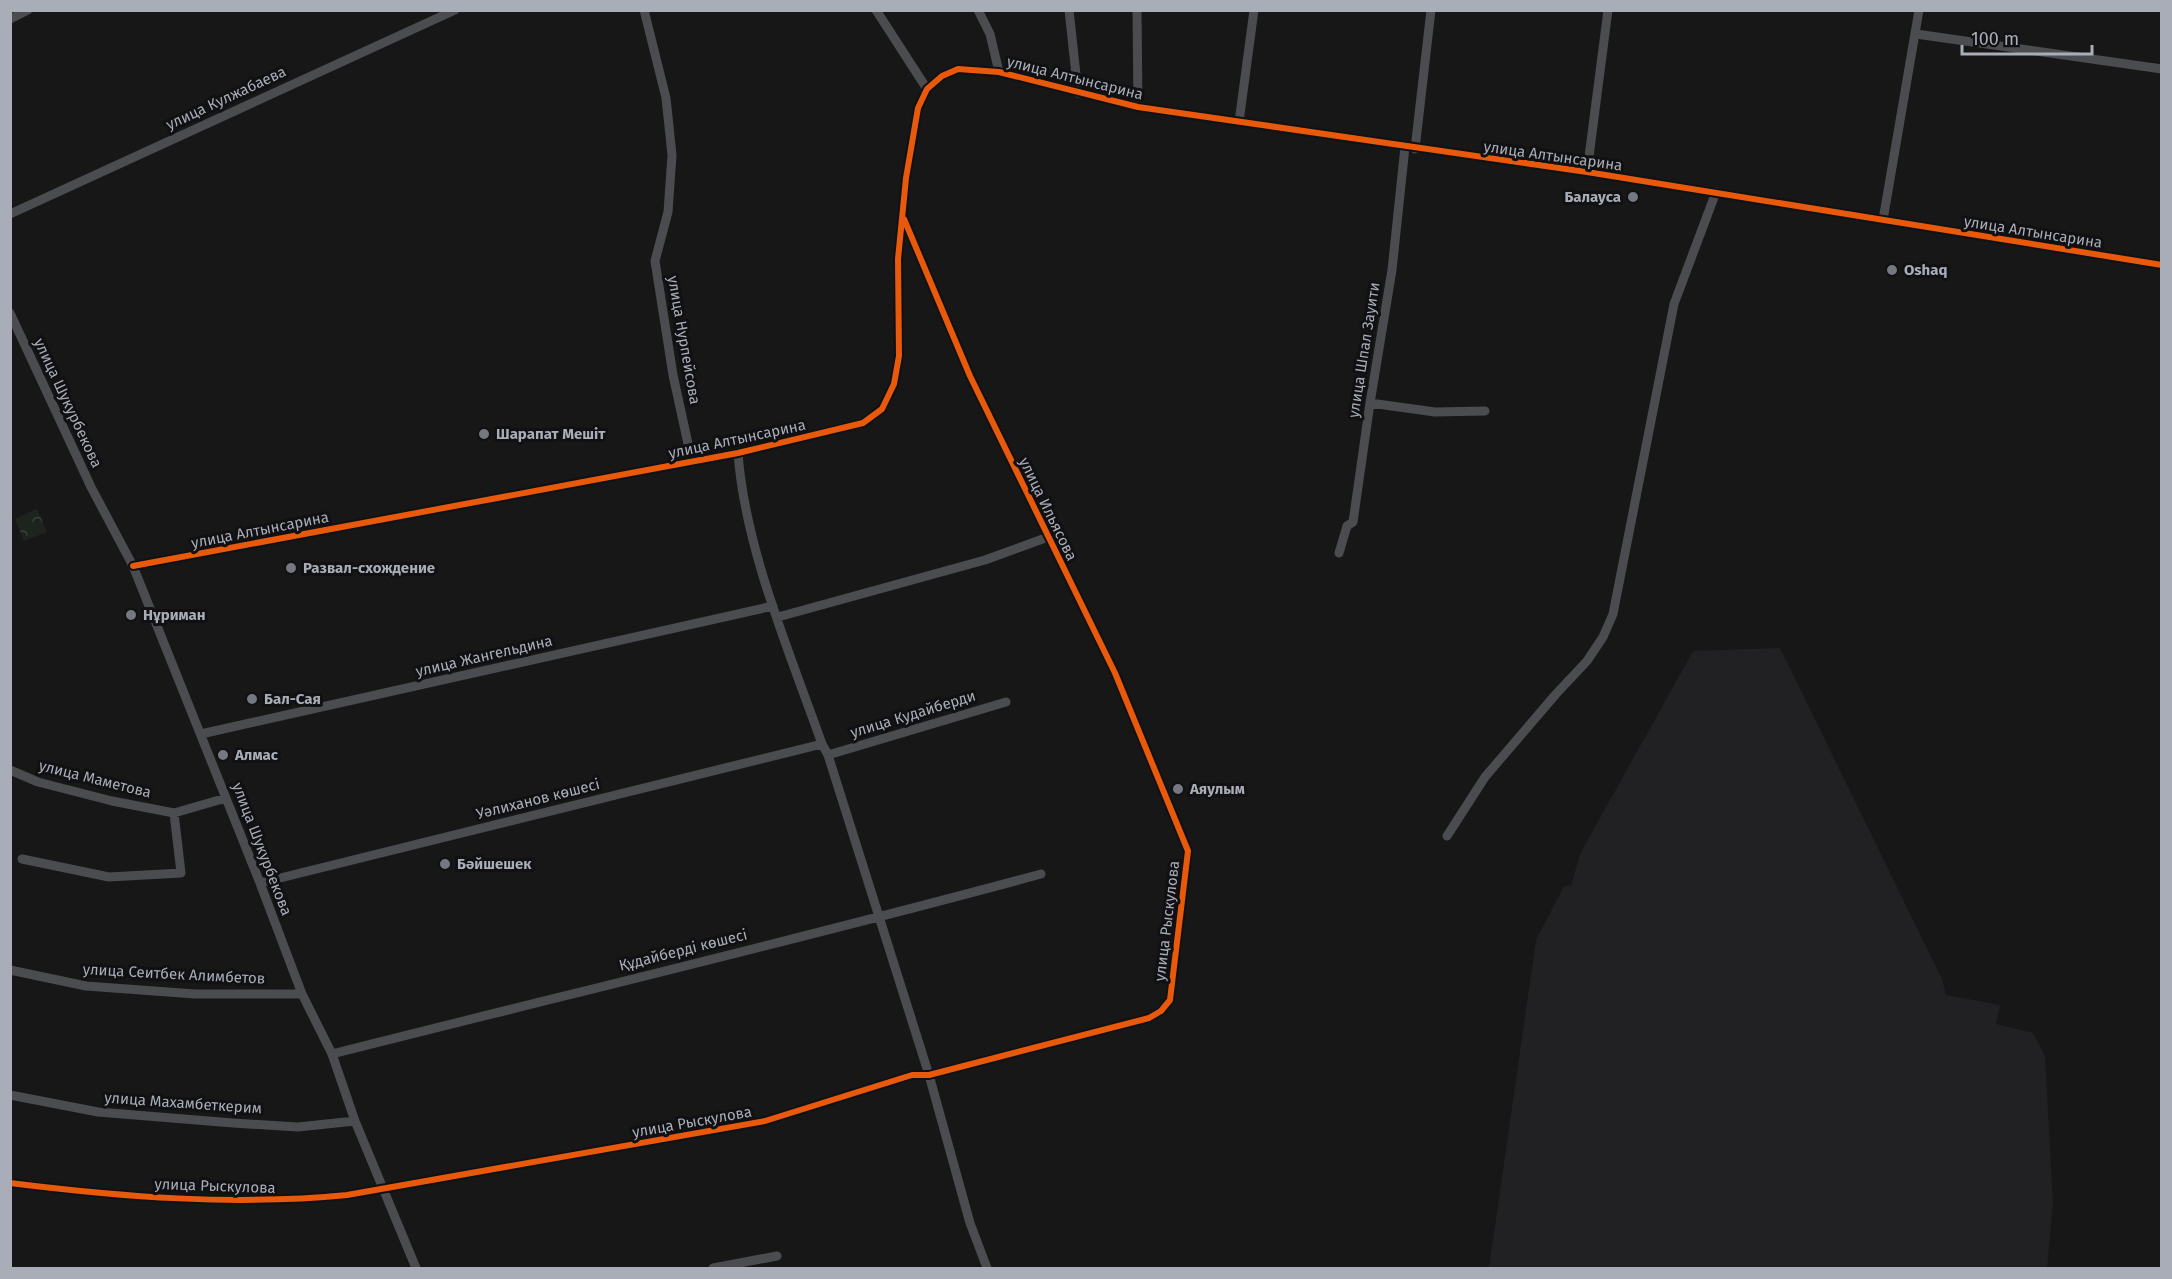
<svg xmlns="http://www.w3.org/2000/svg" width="2172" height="1279" viewBox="0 0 2172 1279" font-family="'Fira Sans',sans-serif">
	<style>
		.built { fill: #212123 }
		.forest { fill: url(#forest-crowns) }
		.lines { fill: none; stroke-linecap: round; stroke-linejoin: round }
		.street { stroke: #4b4c50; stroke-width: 9 }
		.cycleway-casing { stroke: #111113; stroke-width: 10 }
		.cycleway { stroke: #e8590c; stroke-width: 6 }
		.poi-dot { fill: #757880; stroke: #111113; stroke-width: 2 }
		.labels { text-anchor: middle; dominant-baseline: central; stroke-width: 6; stroke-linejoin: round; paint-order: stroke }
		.street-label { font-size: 15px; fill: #a8adb8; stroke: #111113 }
		.poi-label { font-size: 15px; font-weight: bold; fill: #a8adb8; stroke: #111113; text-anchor: start }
	</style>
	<defs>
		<pattern id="forest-crowns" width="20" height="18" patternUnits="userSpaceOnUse" patternTransform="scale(1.5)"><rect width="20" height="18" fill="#1d241e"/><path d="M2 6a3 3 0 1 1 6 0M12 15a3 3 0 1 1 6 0" fill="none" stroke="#3b413d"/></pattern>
	</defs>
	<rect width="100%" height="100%" fill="#171717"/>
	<path class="built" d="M 1780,648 L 1942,979 L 1946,995 L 2000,1005 L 1996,1024 L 2033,1033 L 2045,1056 L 2053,1204 L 2047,1268 L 1489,1268 L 1536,940 L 1564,886 L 1571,886 L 1580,854 L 1693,651 Z"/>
	<path class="forest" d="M 37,509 L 47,532 L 24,541 L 15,519 Z"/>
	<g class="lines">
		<path class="street" d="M 644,10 L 666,98 L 672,155 L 668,212 L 655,261 L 673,375 L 692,462
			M 876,10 L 927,89
			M 978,10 L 990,34 L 999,72
			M 1069,10 L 1078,93
			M 1137,10 L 1138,107
			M 10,19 L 28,10
			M 1916,34 L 2162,69
			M 1239,122 L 1254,10
			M 1415,149 L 1431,10
			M 1587,172 L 1608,10
			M 10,214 L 455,10
			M 1883,220 L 1919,10
			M 10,313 L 91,487 L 133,566 L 260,883 L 302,994 L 332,1054 L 355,1121 L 416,1268
			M 1370,403 L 1435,412 L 1485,411
			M 738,453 C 745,549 790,653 822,744 L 828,755 L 929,1075 L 970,1223 L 987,1268
			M 1339,553 L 1347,526 L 1353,522 L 1370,403 L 1392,270 L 1405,147
			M 133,566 L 738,453 L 863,423 L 882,409 L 894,384 L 899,356 L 898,259 L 906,178 L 918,108 L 927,89 L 942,76 L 958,69 L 999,72 L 1138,107 L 1587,172 L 2162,265
			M 778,617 L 985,560 L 1048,537
			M 201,734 L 773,606
			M 828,755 L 1006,702
			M 10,770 L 38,782 L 112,801 L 174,813 L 226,798
			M 1447,836 L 1485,777 L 1556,694 L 1587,661 L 1603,637 L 1613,614 L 1674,304 L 1716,192
			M 22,859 L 109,877 L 181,873 L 174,813
			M 260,883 L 822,744
			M 10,970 L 86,986 L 195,994 L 302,994
			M 332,1054 C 569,994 806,938 1041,874
			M 10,1095 L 98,1112 L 233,1123 L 298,1127 L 355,1121
			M 10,1183 C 122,1197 235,1206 347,1195 L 765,1121 L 912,1075 L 929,1075 L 1149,1018 L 1161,1011 L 1170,1000 L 1188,851 L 1115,673 L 970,376 L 904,219
			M 713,1268 L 777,1256"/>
		<g class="cycleway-casing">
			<path id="cycleway" d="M 133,566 L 738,453 L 863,423 L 882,409 L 894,384 L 899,356 L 898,259 L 906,178 L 918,108 L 927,89 L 942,76 L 958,69 L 999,72 L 1138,107 L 1587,172 L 2162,265
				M 10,1183 C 122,1197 235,1206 347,1195 L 765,1121 L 912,1075 L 929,1075 L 1149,1018 L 1161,1011 L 1170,1000 L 1188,851 L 1115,673 L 970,376 L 904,219"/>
		</g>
		<use href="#cycleway" class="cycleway"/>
	</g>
	<g class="poi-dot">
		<circle cx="1633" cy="197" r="6"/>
		<circle cx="1892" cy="270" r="6"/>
		<circle cx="484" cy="434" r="6"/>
		<circle cx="291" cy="568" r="6"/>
		<circle cx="131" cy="615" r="6"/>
		<circle cx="252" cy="699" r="6"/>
		<circle cx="223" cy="755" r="6"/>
		<circle cx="1178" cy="789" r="6"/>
		<circle cx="445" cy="864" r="6"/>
	</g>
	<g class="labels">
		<g class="street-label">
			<text transform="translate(1075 78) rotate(14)">улица Алтынсарина</text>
			<text transform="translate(226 98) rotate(-25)">улица Кулжабаева</text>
			<text transform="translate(1553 156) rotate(8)">улица Алтынсарина</text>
			<text transform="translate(2033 232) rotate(9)">улица Алтынсарина</text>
			<text transform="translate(684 340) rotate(80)">улица Нурпейсова</text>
			<text transform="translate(1364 350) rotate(-81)">улица Шпал Зауити</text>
			<text transform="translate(68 403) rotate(65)">улица Шукурбекова</text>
			<text transform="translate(737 439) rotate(-12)">улица Алтынсарина</text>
			<text transform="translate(1048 509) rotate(64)">улица Ильясова</text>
			<text transform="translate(260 530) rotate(-11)">улица Алтынсарина</text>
			<text transform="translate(484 656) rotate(-13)">улица Жангельдина</text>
			<text transform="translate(913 714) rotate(-17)">улица Кудайберди</text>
			<text transform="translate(95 779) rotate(14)">улица Маметова</text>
			<text transform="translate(538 799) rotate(-14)">Уәлиханов көшесі</text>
			<text transform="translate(262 849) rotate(69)">улица Шукурбекова</text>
			<text transform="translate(1167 921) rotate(-83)">улица Рыскулова</text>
			<text transform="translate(683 950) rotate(-14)">Құдайберді көшесі</text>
			<text transform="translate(174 974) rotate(3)">улица Сеитбек Алимбетов</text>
			<text transform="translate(183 1103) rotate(4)">улица Махамбеткерим</text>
			<text transform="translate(692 1122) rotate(-10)">улица Рыскулова</text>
			<text transform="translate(215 1186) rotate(2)">улица Рыскулова</text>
		</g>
		<g class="poi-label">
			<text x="1621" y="197" text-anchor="end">Балауса</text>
			<text x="1904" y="270">Oshaq</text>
			<text x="496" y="434">Шарапат Мешіт</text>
			<text x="303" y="568">Развал-схождение</text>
			<text x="143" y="615">Нұриман</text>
			<text x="264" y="699">Бал-Сая</text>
			<text x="235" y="755">Алмас</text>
			<text x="1190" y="789">Аяулым</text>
			<text x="457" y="864">Бәйшешек</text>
		</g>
	</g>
	<rect width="2172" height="1279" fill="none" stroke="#a8adb8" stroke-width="24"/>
	<path d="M1962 45v9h130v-9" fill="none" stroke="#a8adb8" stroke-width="3"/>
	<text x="1971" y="45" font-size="18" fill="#a8adb8" stroke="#111113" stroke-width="4.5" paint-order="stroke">100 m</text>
</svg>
